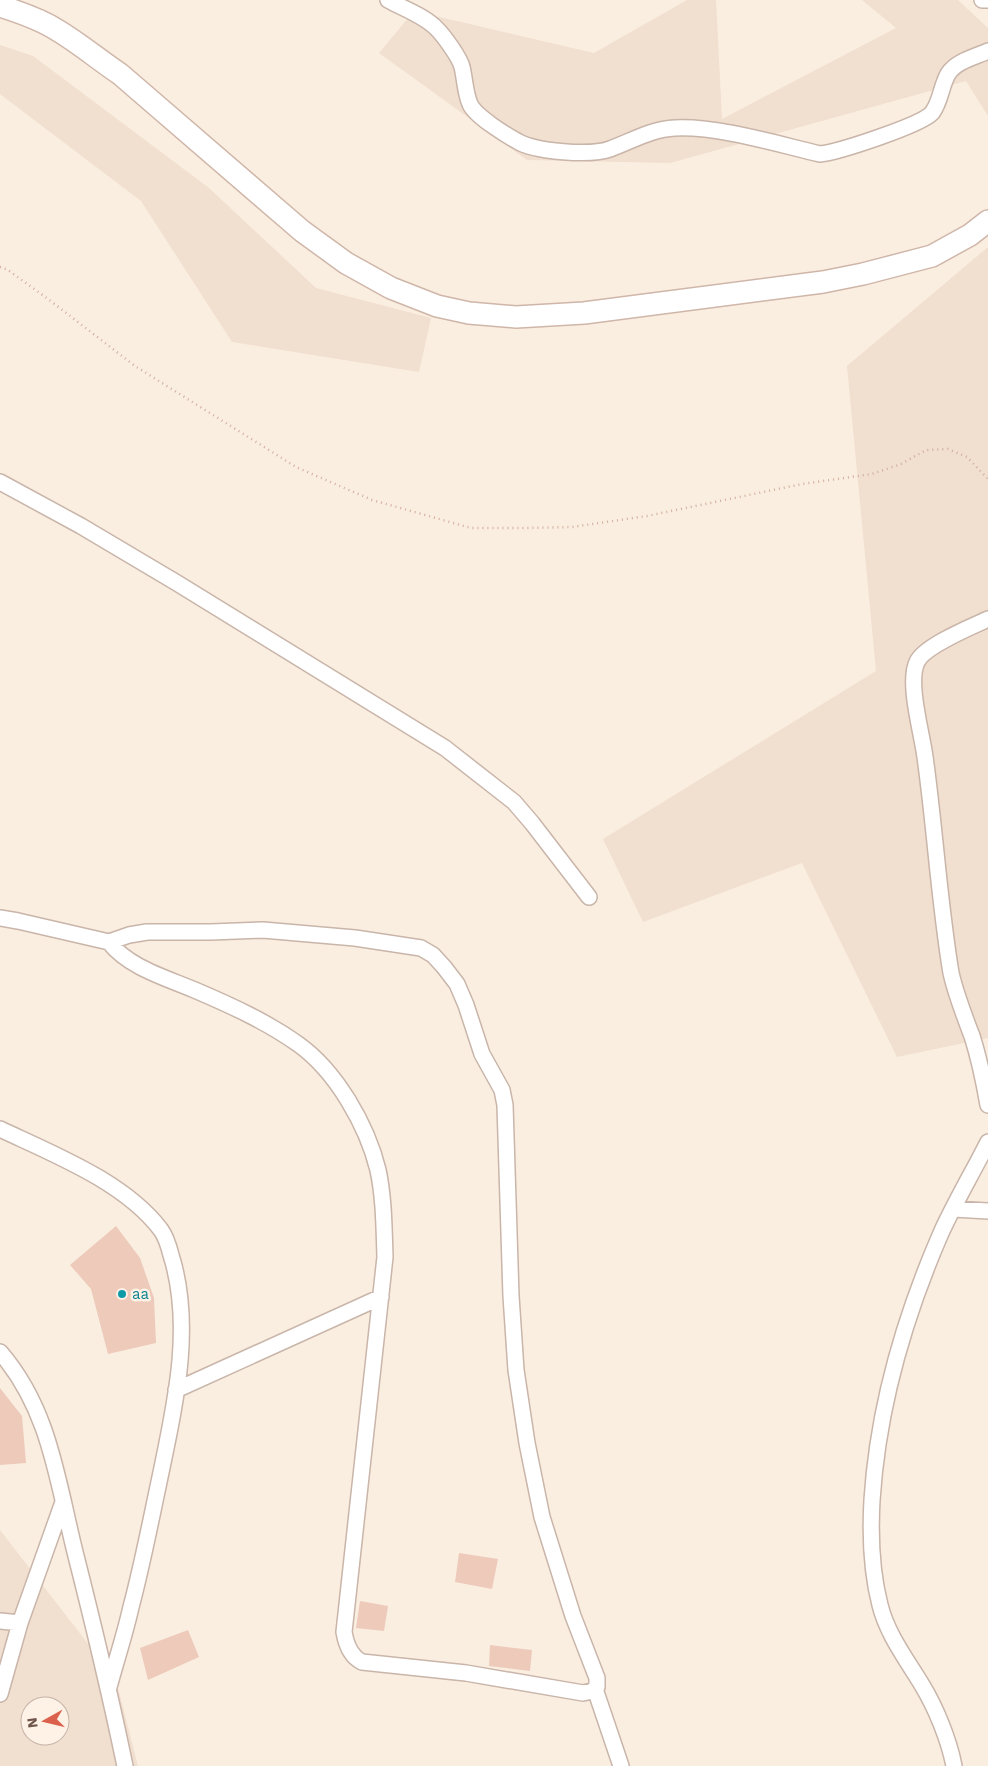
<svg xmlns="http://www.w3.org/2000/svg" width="988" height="1766" viewBox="0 0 988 1766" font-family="'Work Sans',sans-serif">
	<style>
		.residential { fill: #f1dfd0; fill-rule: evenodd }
		.building { fill: #edcaba }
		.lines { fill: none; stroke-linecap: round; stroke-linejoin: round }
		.street-casing { stroke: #c9b5a9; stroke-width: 18 }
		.secondary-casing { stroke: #cfb6a9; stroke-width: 24 }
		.path { stroke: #d2ae9e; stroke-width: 2.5; stroke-dasharray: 1 4; stroke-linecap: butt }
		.street { stroke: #fff; stroke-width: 15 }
		.secondary { stroke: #fff; stroke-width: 21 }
		.culture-dot { fill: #0f9aa8; stroke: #fef2e6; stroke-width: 2 }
		.labels { text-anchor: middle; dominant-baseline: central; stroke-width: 5; stroke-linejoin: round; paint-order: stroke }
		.culture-label { font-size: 15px; fill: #0d838f; stroke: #fef2e6; text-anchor: start }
	</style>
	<rect width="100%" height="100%" fill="#faeee1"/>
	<path class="residential" d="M 687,0 L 716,0 L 722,119 L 896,28 L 862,0 L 958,0 L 988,28 L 988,116 L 966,81 L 670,163 L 527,160 L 379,53 L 414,11 L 594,53 Z
		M 0,45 L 33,56 L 209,188 L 316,288 L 431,318 L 419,372 L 232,342 L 141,201 L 0,94 Z
		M 988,247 L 988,1038 L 897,1057 L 802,863 L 643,922 L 603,839 L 876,671 L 847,366 Z
		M 0,1530 L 116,1680 L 138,1766 L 0,1766 ZM 30,1706 L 60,1706 L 60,1736 L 30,1736 Z"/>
	<path class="building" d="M 116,1226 L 140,1258 L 154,1298 L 156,1343 L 108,1354 L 91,1289 L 70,1265 Z
		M 0,1388 L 22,1416 L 26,1463 L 0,1465 Z
		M 459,1553 L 498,1559 L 492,1589 L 455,1582 Z
		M 360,1601 L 388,1606 L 384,1631 L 356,1628 Z
		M 188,1630 L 199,1657 L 148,1680 L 140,1648 Z
		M 490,1645 L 532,1650 L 530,1671 L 489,1666 Z"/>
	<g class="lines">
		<g class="street-casing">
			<path id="street" d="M 388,0 C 404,9 425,16 437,29 C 444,36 460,58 462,67 C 465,79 465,93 470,104 C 475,116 506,135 517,141 C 535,152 591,156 610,149 C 632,141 651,129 675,128 C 719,126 777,144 820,154 C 839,152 921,125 932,113 C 941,101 941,86 948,74 C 956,61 975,57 988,51
				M 982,0 L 988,0
				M 0,482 L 81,526 L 177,583 L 445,748 L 514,802 L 532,823 L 589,897
				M 988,619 C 971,627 924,646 917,662 C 907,683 922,733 925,757 C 935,828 939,901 951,973 C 956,995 964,1015 972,1036 C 979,1058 984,1082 988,1105
				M 0,918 L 18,921 L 109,942 L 129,935 L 147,932 L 211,932 L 263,930 L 355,938 L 421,948 L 433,955 L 444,967 L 457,984 L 466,1005 L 482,1054 L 502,1090 L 505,1105 L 511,1296 L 516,1370 L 527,1443 L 542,1517 L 573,1616 L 597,1678 L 597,1687 L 592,1691 L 583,1693 L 466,1673 L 362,1662 C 350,1656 346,1644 344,1632 L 385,1257 C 384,1228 384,1198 378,1170 C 367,1125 336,1071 298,1044 C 267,1022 232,1006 197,991 C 167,978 129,968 109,942
				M 0,1129 C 53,1154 125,1182 161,1230 C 166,1237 169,1247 171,1255 C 194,1328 174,1409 159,1482 C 150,1524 142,1566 131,1607 C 125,1634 116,1661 109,1687
				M 954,1209 L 988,1211
				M 0,1352 C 50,1410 57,1480 75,1552 C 93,1623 110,1694 125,1766
				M 176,1390 L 381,1297
				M 0,1621 L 20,1623
				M 595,1689 L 621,1766
				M 0,1694 L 20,1623 L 63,1502
				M 954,1766 C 949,1740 936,1708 922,1685 C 907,1660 887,1634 880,1605 C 871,1570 870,1535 872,1500 C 878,1407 904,1318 941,1233 C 955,1202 973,1172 988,1142"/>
		</g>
		<g class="secondary-casing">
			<path id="secondary" d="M 0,6 C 19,12 40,19 57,30 C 79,43 99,60 120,74 L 302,231 L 346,263 L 391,288 L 437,306 L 469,313 L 516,317 L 584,313 L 823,282 L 863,274 L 932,256 L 970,235 L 988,221"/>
		</g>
		<path class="path" d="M 0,267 L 8,270 L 48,299 L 135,366 L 296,467 L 372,500 L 471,528 L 525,528 L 572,527 L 647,516 L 802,484 L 872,474 L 901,464 L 926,450 L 948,449 L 967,457 L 988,479"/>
		<use href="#street" class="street"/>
		<use href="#secondary" class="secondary"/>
	</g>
	<circle class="culture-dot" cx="122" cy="1294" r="5"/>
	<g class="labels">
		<g class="culture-label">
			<text x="132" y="1294">aa</text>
		</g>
	</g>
	<g transform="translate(45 1721) rotate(262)"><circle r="24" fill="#fef2e6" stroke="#c5b3a8"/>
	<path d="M0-4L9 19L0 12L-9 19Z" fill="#dc614d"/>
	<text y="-8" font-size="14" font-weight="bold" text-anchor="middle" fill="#6f544a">N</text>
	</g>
</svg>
